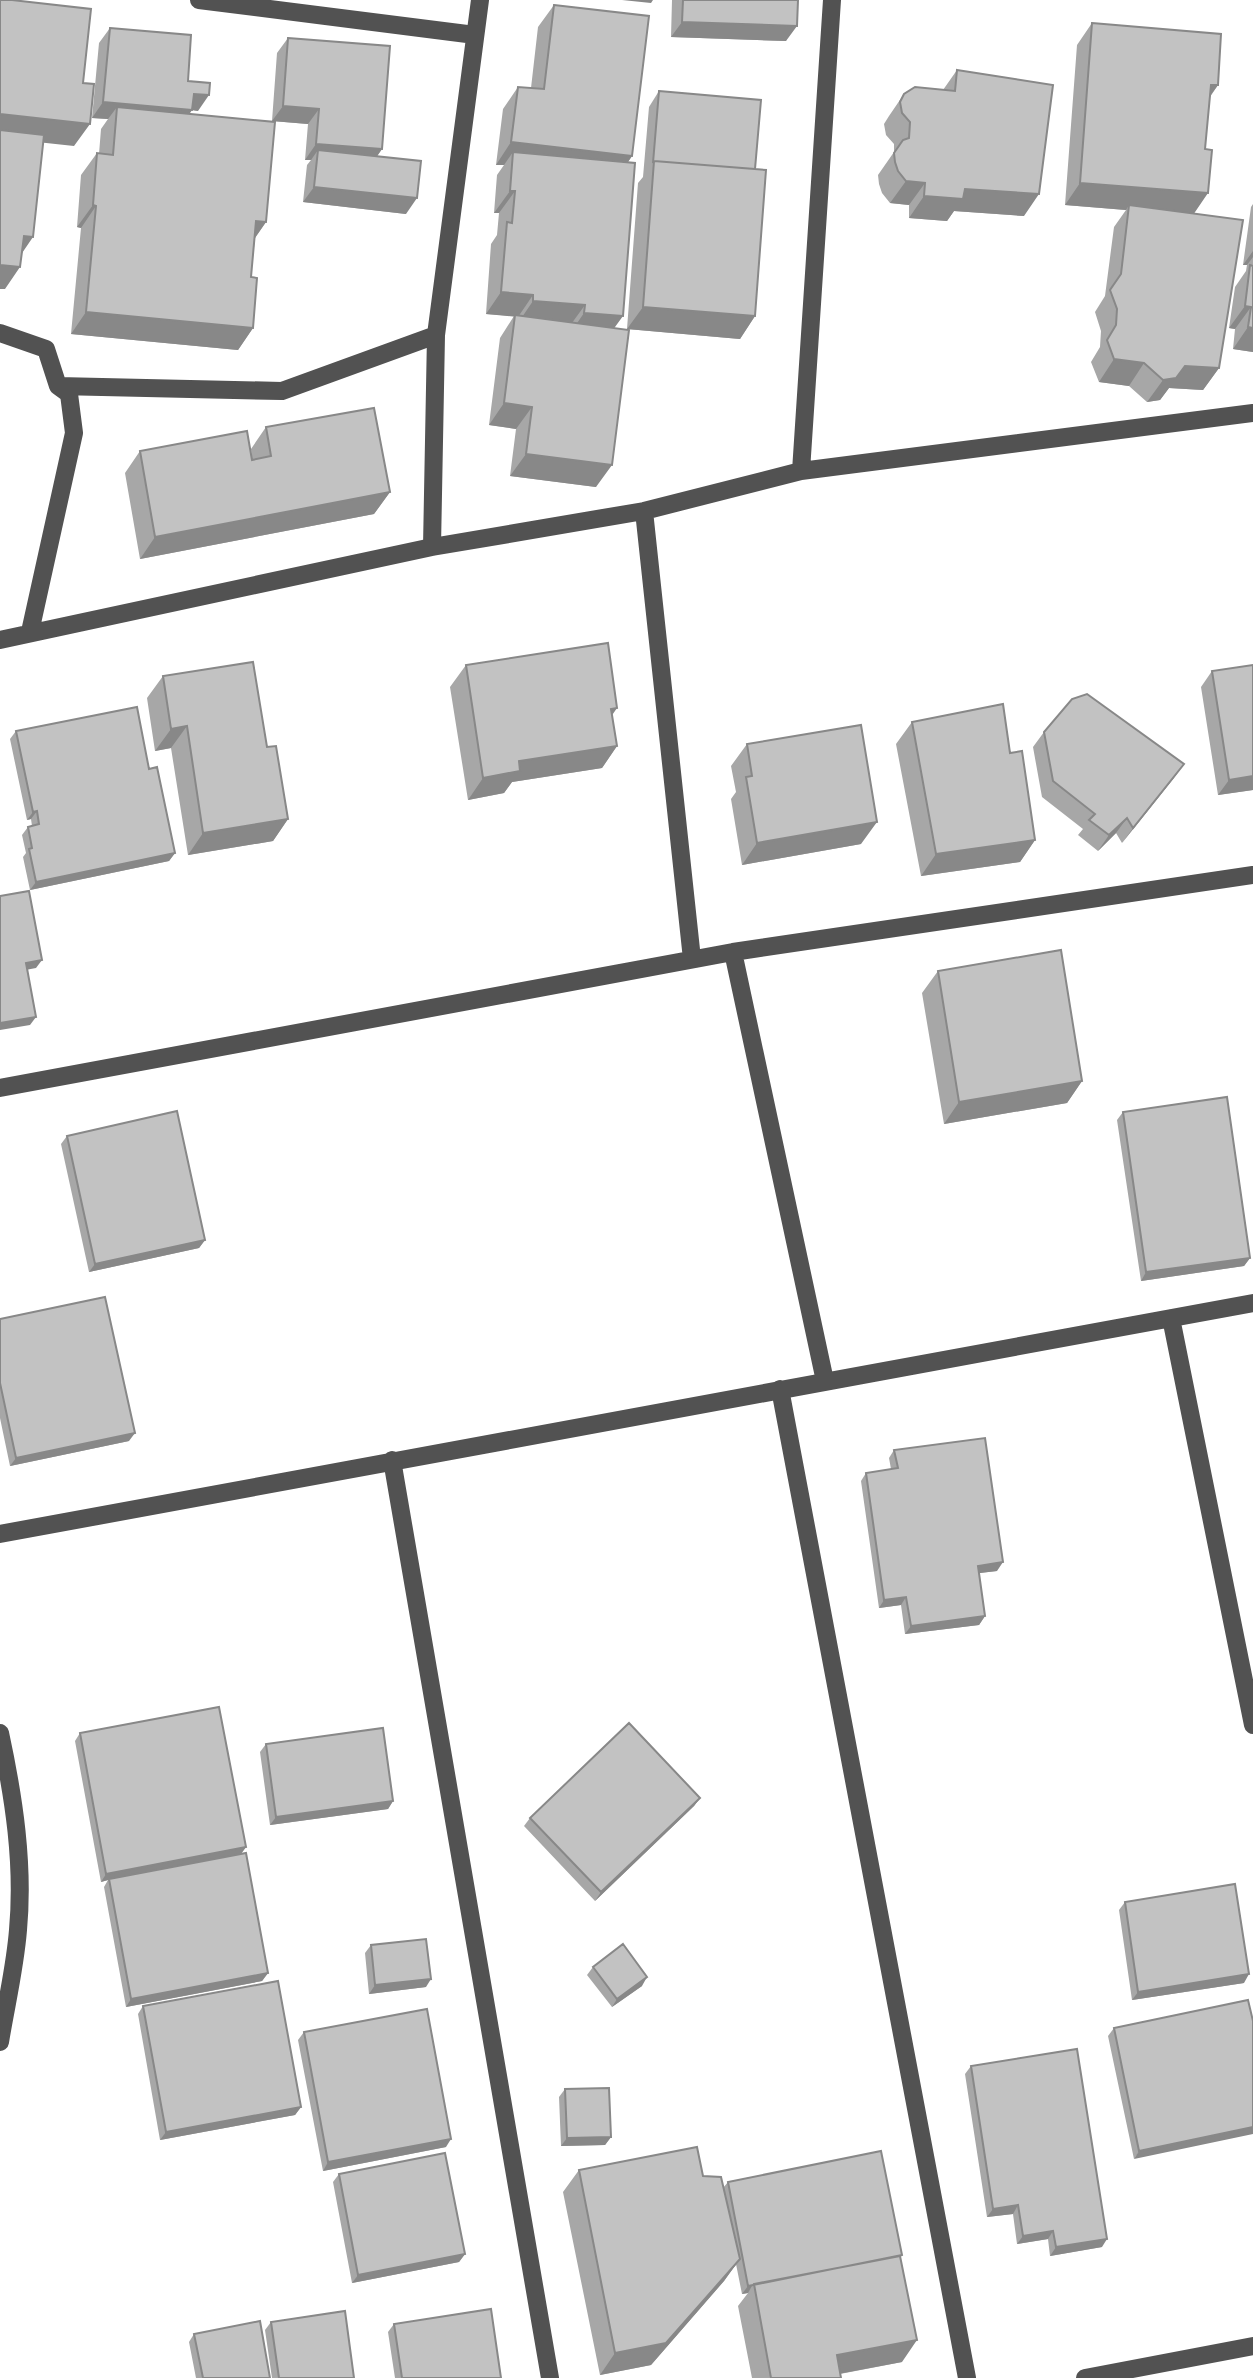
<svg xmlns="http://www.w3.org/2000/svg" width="1253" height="2378" viewBox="0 0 1253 2378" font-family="'Golos Text',sans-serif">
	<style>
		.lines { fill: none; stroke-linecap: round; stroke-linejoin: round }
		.minor { stroke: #525252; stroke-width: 18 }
		.wall { fill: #a7a7a7 }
		.shaded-wall { fill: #888 }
		.building { fill: #c2c2c2; stroke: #888; stroke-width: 2 }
	</style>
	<rect width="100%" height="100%" fill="#fff"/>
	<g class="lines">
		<path class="minor" d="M 199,0 L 475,35
			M 0,333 L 46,349 L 58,386 L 69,394 L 74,433 L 30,632
			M 58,386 L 282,391 L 436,335
			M 801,471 L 832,0
			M 644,511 L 692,959
			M 432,547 L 436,335 L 480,0
			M 0,640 L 432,547 L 644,511 L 801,471 L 1253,413
			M 733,952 L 1253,875
			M 0,1088 L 733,952 L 825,1381
			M 1171,1318 L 1253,1725
			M 780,1389 L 967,2378
			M 392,1460 L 550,2378
			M 0,1534 L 1253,1303
			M 0,1733 C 14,1798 24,1864 18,1930 C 15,1968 6,2005 0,2042
			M 1085,2378 L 1253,2346"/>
	</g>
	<path class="wall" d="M 672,0 L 798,0 L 786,41 L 671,37 Z
		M 554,5 L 632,156 L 628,162 L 614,328 L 596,487 L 510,476 L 516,429 L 489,425 L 500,338 L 514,316 L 486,314 L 491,244 L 497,235 L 499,213 L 494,213 L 497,175 L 504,165 L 496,165 L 503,109 L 518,87 L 531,88 L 538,27 Z
		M 1092,23 L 1218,85 L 1210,97 L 1194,213 L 1219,368 L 1203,390 L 1169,388 L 1160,400 L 1147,402 L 1129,386 L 1099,382 L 1091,362 L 1100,347 L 1101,331 L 1095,312 L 1105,296 L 1114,227 L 1126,210 L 1065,205 L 1077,45 Z
		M 110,28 L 188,81 L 198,111 L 192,110 L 189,114 L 266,222 L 255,238 L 251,277 L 253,328 L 238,350 L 71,334 L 81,228 L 77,227 L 81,175 L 97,153 L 99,154 L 101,129 L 108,119 L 92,118 L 99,43 Z
		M 288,38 L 382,149 L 377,156 L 406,214 L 303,202 L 307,165 L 311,160 L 305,160 L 308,124 L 272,121 L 277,53 Z
		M 957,70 L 1024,216 L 954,211 L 947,221 L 909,218 L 909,205 L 890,203 L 882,193 L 879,184 L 878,175 L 894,152 L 894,144 L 886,135 L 884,124 L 889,116 L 904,94 L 943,90 Z
		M 659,91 L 755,169 L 755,316 L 740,339 L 627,329 L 638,183 L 643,177 L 649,107 Z
		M 1253,204 L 1253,352 L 1233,349 L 1235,329 L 1229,328 L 1235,287 L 1246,271 L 1247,265 L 1243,265 L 1251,207 Z
		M 266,427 L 390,492 L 374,514 L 140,559 L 125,473 L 140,451 L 252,459 L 251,449 Z
		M 466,665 L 612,716 L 617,746 L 602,768 L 512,782 L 504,793 L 468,800 L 450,687 Z
		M 1212,671 L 1253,790 L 1218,795 L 1201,687 Z
		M 163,676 L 267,747 L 288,819 L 273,841 L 188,855 L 171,748 L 155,751 L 147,698 Z
		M 912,722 L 1010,753 L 1035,840 L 1020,862 L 921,876 L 896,744 Z
		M 16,731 L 149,769 L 175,853 L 169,861 L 30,890 L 23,857 L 26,853 L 22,835 L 28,827 L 32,826 L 31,819 L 27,820 L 10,739 Z
		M 1044,732 L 1184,764 L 1173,779 L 1122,843 L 1116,833 L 1098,851 L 1078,835 L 1083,829 L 1042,797 L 1033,747 Z
		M 747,744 L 861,844 L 742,865 L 731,799 L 736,792 L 731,766 Z
		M 938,971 L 1082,1081 L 1067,1103 L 944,1124 L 922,993 Z
		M 1123,1112 L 1250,1258 L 1244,1266 L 1141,1281 L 1117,1120 Z
		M 67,1136 L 205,1240 L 199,1248 L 89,1272 L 61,1144 Z
		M 0,1319 L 129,1441 L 10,1466 L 0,1418 Z
		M 894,1450 L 997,1571 L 979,1573 L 985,1616 L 979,1625 L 905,1634 L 901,1605 L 879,1608 L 861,1481 L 866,1473 L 891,1469 L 889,1458 Z
		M 80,1733 L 246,1847 L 241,1854 L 268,1973 L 262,1981 L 126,2007 L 104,1887 L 108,1880 L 101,1882 L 75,1741 Z
		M 266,1744 L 393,1801 L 388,1809 L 270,1825 L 260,1752 Z
		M 700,1798 L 694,1806 L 595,1901 L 524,1826 L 530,1818 Z
		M 1125,1902 L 1244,1983 L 1132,2000 L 1119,1910 Z
		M 371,1945 L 426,1987 L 369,1994 L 365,1953 Z
		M 593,1967 L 642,1986 L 612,2007 L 587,1975 Z
		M 1248,2000 L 1134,2159 L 1108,2036 L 1114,2028 Z
		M 143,2006 L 301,2107 L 295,2115 L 160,2140 L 138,2014 Z
		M 304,2032 L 446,2147 L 323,2171 L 298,2040 Z
		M 971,2066 L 1102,2247 L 1050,2256 L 1048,2239 L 1017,2244 L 1013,2214 L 987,2217 L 965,2074 Z
		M 565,2089 L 611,2137 L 605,2145 L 561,2146 L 559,2097 Z
		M 579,2170 L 703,2176 L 723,2188 L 728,2182 L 902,2255 L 901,2257 L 902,2362 L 840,2374 L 841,2378 L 752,2378 L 738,2306 L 748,2293 L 742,2294 L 736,2264 L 724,2281 L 651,2365 L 600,2375 L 563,2192 Z
		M 339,2174 L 465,2254 L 459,2262 L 352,2283 L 333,2182 Z
		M 271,2322 L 354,2378 L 272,2378 L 265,2330 Z
		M 394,2324 L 501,2378 L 395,2378 L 388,2332 Z
		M 194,2334 L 270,2378 L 196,2378 L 189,2342 Z"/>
	<path class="shaded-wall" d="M 622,0 L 653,0 L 651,3 Z
		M 682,22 L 797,26 L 786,41 L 671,37 Z
		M 1211,85 L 1218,85 L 1202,107 Z
		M 194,94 L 209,95 L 198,111 L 192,110 L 181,126 L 117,107 L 108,119 L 92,118 L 103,102 Z
		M 283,106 L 319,109 L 308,124 L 272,121 Z
		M 0,114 L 90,124 L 74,146 L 0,138 Z
		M 511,142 L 632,156 L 617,178 L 513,152 L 504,165 L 496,165 Z
		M 316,144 L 382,149 L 371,165 L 318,150 L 311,160 L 305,160 Z
		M 906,181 L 925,183 L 909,205 L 890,203 Z
		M 1080,183 L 1208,193 L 1193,215 L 1129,205 L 1126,210 L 1065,205 Z
		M 314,187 L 417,198 L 406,214 L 303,202 Z
		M 965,189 L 1039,194 L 1024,216 L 954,211 L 947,221 L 909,218 L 924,196 Z
		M 510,191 L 515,191 L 499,213 L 494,213 Z
		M 93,205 L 96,206 L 81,228 L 77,227 Z
		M 256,221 L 266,222 L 250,245 Z
		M 24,236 L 33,237 L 18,259 Z
		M 1253,251 L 1253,257 L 1247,265 L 1243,265 Z
		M 0,265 L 20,267 L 5,289 L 0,289 Z
		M 501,292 L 533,295 L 518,317 L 486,314 Z
		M 533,301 L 585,305 L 569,327 L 518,323 Z
		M 1245,306 L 1251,307 L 1235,329 L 1229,328 Z
		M 643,307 L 755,316 L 740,339 L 627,329 Z
		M 86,312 L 253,328 L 238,350 L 71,334 Z
		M 584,313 L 623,316 L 607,338 L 569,335 Z
		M 1248,327 L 1253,328 L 1253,352 L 1233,349 Z
		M 1114,359 L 1144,363 L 1129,386 L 1099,382 Z
		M 1185,366 L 1219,368 L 1203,390 L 1169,388 L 1160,400 L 1147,402 L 1163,380 Z
		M 504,403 L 532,407 L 516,429 L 489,425 Z
		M 526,454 L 612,465 L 596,487 L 510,476 Z
		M 390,492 L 374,514 L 140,559 L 155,537 Z
		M 617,708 L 602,730 L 611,709 Z
		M 187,726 L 171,748 L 155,751 L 171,729 Z
		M 617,746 L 602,768 L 512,782 L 504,793 L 468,800 L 483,778 L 519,761 Z
		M 1184,764 L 1173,779 L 1122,843 L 1133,828 Z
		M 1253,776 L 1253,790 L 1218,795 L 1229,780 Z
		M 37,811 L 31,819 L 27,820 L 33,812 Z
		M 1127,818 L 1116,833 L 1098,851 L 1109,835 Z
		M 288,819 L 273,841 L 188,855 L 203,833 Z
		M 877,822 L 861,844 L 742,865 L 757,843 Z
		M 1035,840 L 1020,862 L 921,876 L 936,854 Z
		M 175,853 L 169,861 L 30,890 L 36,882 Z
		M 42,960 L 36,968 L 20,971 L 26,963 Z
		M 36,1017 L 30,1025 L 0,1030 L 0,1023 Z
		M 1082,1081 L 1067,1103 L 944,1124 L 959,1102 Z
		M 205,1240 L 199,1248 L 89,1272 L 95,1264 Z
		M 1250,1258 L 1244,1266 L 1141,1281 L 1146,1272 Z
		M 135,1433 L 129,1441 L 10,1466 L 16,1458 Z
		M 1003,1562 L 997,1571 L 972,1574 L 978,1566 Z
		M 906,1597 L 901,1605 L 879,1608 L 884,1600 Z
		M 985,1616 L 979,1625 L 905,1634 L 911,1626 Z
		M 700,1798 L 694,1806 L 595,1901 L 601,1892 Z
		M 393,1801 L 388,1809 L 270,1825 L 276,1817 Z
		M 246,1847 L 240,1855 L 109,1879 L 108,1880 L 101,1882 L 106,1874 Z
		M 268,1973 L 262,1981 L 126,2007 L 131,1999 Z
		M 1249,1974 L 1244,1983 L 1132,2000 L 1138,1992 Z
		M 647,1977 L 642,1986 L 612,2007 L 617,1999 Z
		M 431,1979 L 426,1987 L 369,1994 L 375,1985 Z
		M 301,2107 L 295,2115 L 160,2140 L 166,2132 Z
		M 1253,2127 L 1253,2134 L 1134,2159 L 1139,2151 Z
		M 611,2137 L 605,2145 L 561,2146 L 567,2138 Z
		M 451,2139 L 446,2147 L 323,2171 L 328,2162 Z
		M 1018,2205 L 1013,2214 L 987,2217 L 993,2209 Z
		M 1053,2231 L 1048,2239 L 1017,2244 L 1023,2236 Z
		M 1107,2239 L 1102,2247 L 1050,2256 L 1056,2247 Z
		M 465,2254 L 459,2262 L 352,2283 L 358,2275 Z
		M 740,2259 L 724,2281 L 651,2365 L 600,2375 L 615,2353 Z
		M 753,2284 L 748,2293 L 742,2294 L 748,2286 Z
		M 917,2340 L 902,2362 L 822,2377 L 837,2355 Z"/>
	<path class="building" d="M 0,0 L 12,0 L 91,9 L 83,83 L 94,84 L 90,124 L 0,114 Z
		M 683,0 L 798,0 L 797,26 L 682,22 Z
		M 554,5 L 649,16 L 632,156 L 511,142 L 518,87 L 544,89 Z
		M 1092,23 L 1221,34 L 1218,85 L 1211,85 L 1205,149 L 1212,150 L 1208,193 L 1080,183 Z
		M 110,28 L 191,35 L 188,81 L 210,83 L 209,95 L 194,94 L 192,110 L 103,102 Z
		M 288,38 L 390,46 L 382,149 L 316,144 L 319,109 L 283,106 Z
		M 957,70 L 1053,85 L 1039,194 L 965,189 L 963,199 L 924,196 L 925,183 L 906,181 L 898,171 L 895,162 L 894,153 L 903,140 L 909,138 L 910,122 L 902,113 L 900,102 L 904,94 L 915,87 L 955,91 Z
		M 659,91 L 761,100 L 755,169 L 654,161 L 653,163 Z
		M 117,107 L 275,122 L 266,222 L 256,221 L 251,277 L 257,278 L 253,328 L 86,312 L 96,206 L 93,205 L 97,153 L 113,155 Z
		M 0,130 L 44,135 L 33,237 L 24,236 L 20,267 L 0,265 Z
		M 318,150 L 421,161 L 417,198 L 314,187 Z
		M 513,152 L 635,163 L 623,316 L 584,313 L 585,305 L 533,301 L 533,295 L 501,292 L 507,222 L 512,223 L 515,191 L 510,191 Z
		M 654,161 L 766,170 L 755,316 L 643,307 Z
		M 1129,205 L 1243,220 L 1219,368 L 1185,366 L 1176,378 L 1163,380 L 1144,363 L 1114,359 L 1107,340 L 1116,325 L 1117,309 L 1110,290 L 1121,274 Z
		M 1250,265 L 1253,266 L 1253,328 L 1248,327 L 1251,307 L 1245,306 Z
		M 515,315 L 629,330 L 612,465 L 526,454 L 532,407 L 504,403 Z
		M 374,408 L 390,492 L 155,537 L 140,451 L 247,431 L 252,460 L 271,456 L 266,427 Z
		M 608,643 L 617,708 L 611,709 L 617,746 L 519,761 L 520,771 L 483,778 L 466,665 Z
		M 253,662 L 267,747 L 276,746 L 288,819 L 203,833 L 187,726 L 171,729 L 163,676 Z
		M 1253,665 L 1253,776 L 1229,780 L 1212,671 Z
		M 1087,694 L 1184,764 L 1133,828 L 1127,818 L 1109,835 L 1089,820 L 1095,814 L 1053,781 L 1044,732 L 1072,699 Z
		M 1003,704 L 1010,753 L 1022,751 L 1035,840 L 936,854 L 912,722 Z
		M 137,707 L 149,769 L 157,767 L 175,853 L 36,882 L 29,849 L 32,848 L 28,827 L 39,824 L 37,811 L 33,812 L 16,731 Z
		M 861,725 L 877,822 L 757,843 L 746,777 L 752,776 L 747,744 Z
		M 29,891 L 42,960 L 26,963 L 36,1017 L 0,1023 L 0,896 Z
		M 1061,950 L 1082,1081 L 959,1102 L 938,971 Z
		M 1227,1097 L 1250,1258 L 1146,1272 L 1123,1112 Z
		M 177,1111 L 205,1240 L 95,1264 L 67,1136 Z
		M 105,1297 L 135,1433 L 16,1458 L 0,1383 L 0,1319 Z
		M 985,1438 L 1003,1562 L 978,1566 L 985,1616 L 911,1626 L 906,1597 L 884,1600 L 866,1473 L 898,1468 L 894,1450 Z
		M 219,1707 L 246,1847 L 106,1874 L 80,1733 Z
		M 629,1723 L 700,1798 L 601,1892 L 530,1818 Z
		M 383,1728 L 393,1801 L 276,1817 L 266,1744 Z
		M 246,1853 L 268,1973 L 131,1999 L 109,1879 Z
		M 1235,1884 L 1249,1974 L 1138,1992 L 1125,1902 Z
		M 426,1939 L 431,1979 L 375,1985 L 371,1945 Z
		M 623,1944 L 647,1977 L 617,1999 L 593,1967 Z
		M 278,1981 L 301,2107 L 166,2132 L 143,2006 Z
		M 1248,2000 L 1253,2021 L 1253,2127 L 1139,2151 L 1114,2028 Z
		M 427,2009 L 451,2139 L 328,2162 L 304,2032 Z
		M 1077,2049 L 1107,2239 L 1056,2247 L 1053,2231 L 1023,2236 L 1018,2205 L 993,2209 L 971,2066 Z
		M 609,2088 L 611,2137 L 567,2138 L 565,2089 Z
		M 697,2147 L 703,2176 L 721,2177 L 740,2259 L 666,2343 L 615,2353 L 579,2170 Z
		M 881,2151 L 902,2255 L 748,2286 L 728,2182 Z
		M 445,2153 L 465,2254 L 358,2275 L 339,2174 Z
		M 900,2256 L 917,2340 L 837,2355 L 841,2378 L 771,2378 L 754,2284 Z
		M 491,2309 L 501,2378 L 402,2378 L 394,2324 Z
		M 345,2311 L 354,2378 L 279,2378 L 271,2322 Z
		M 260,2321 L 270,2378 L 203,2378 L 194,2334 Z"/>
</svg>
